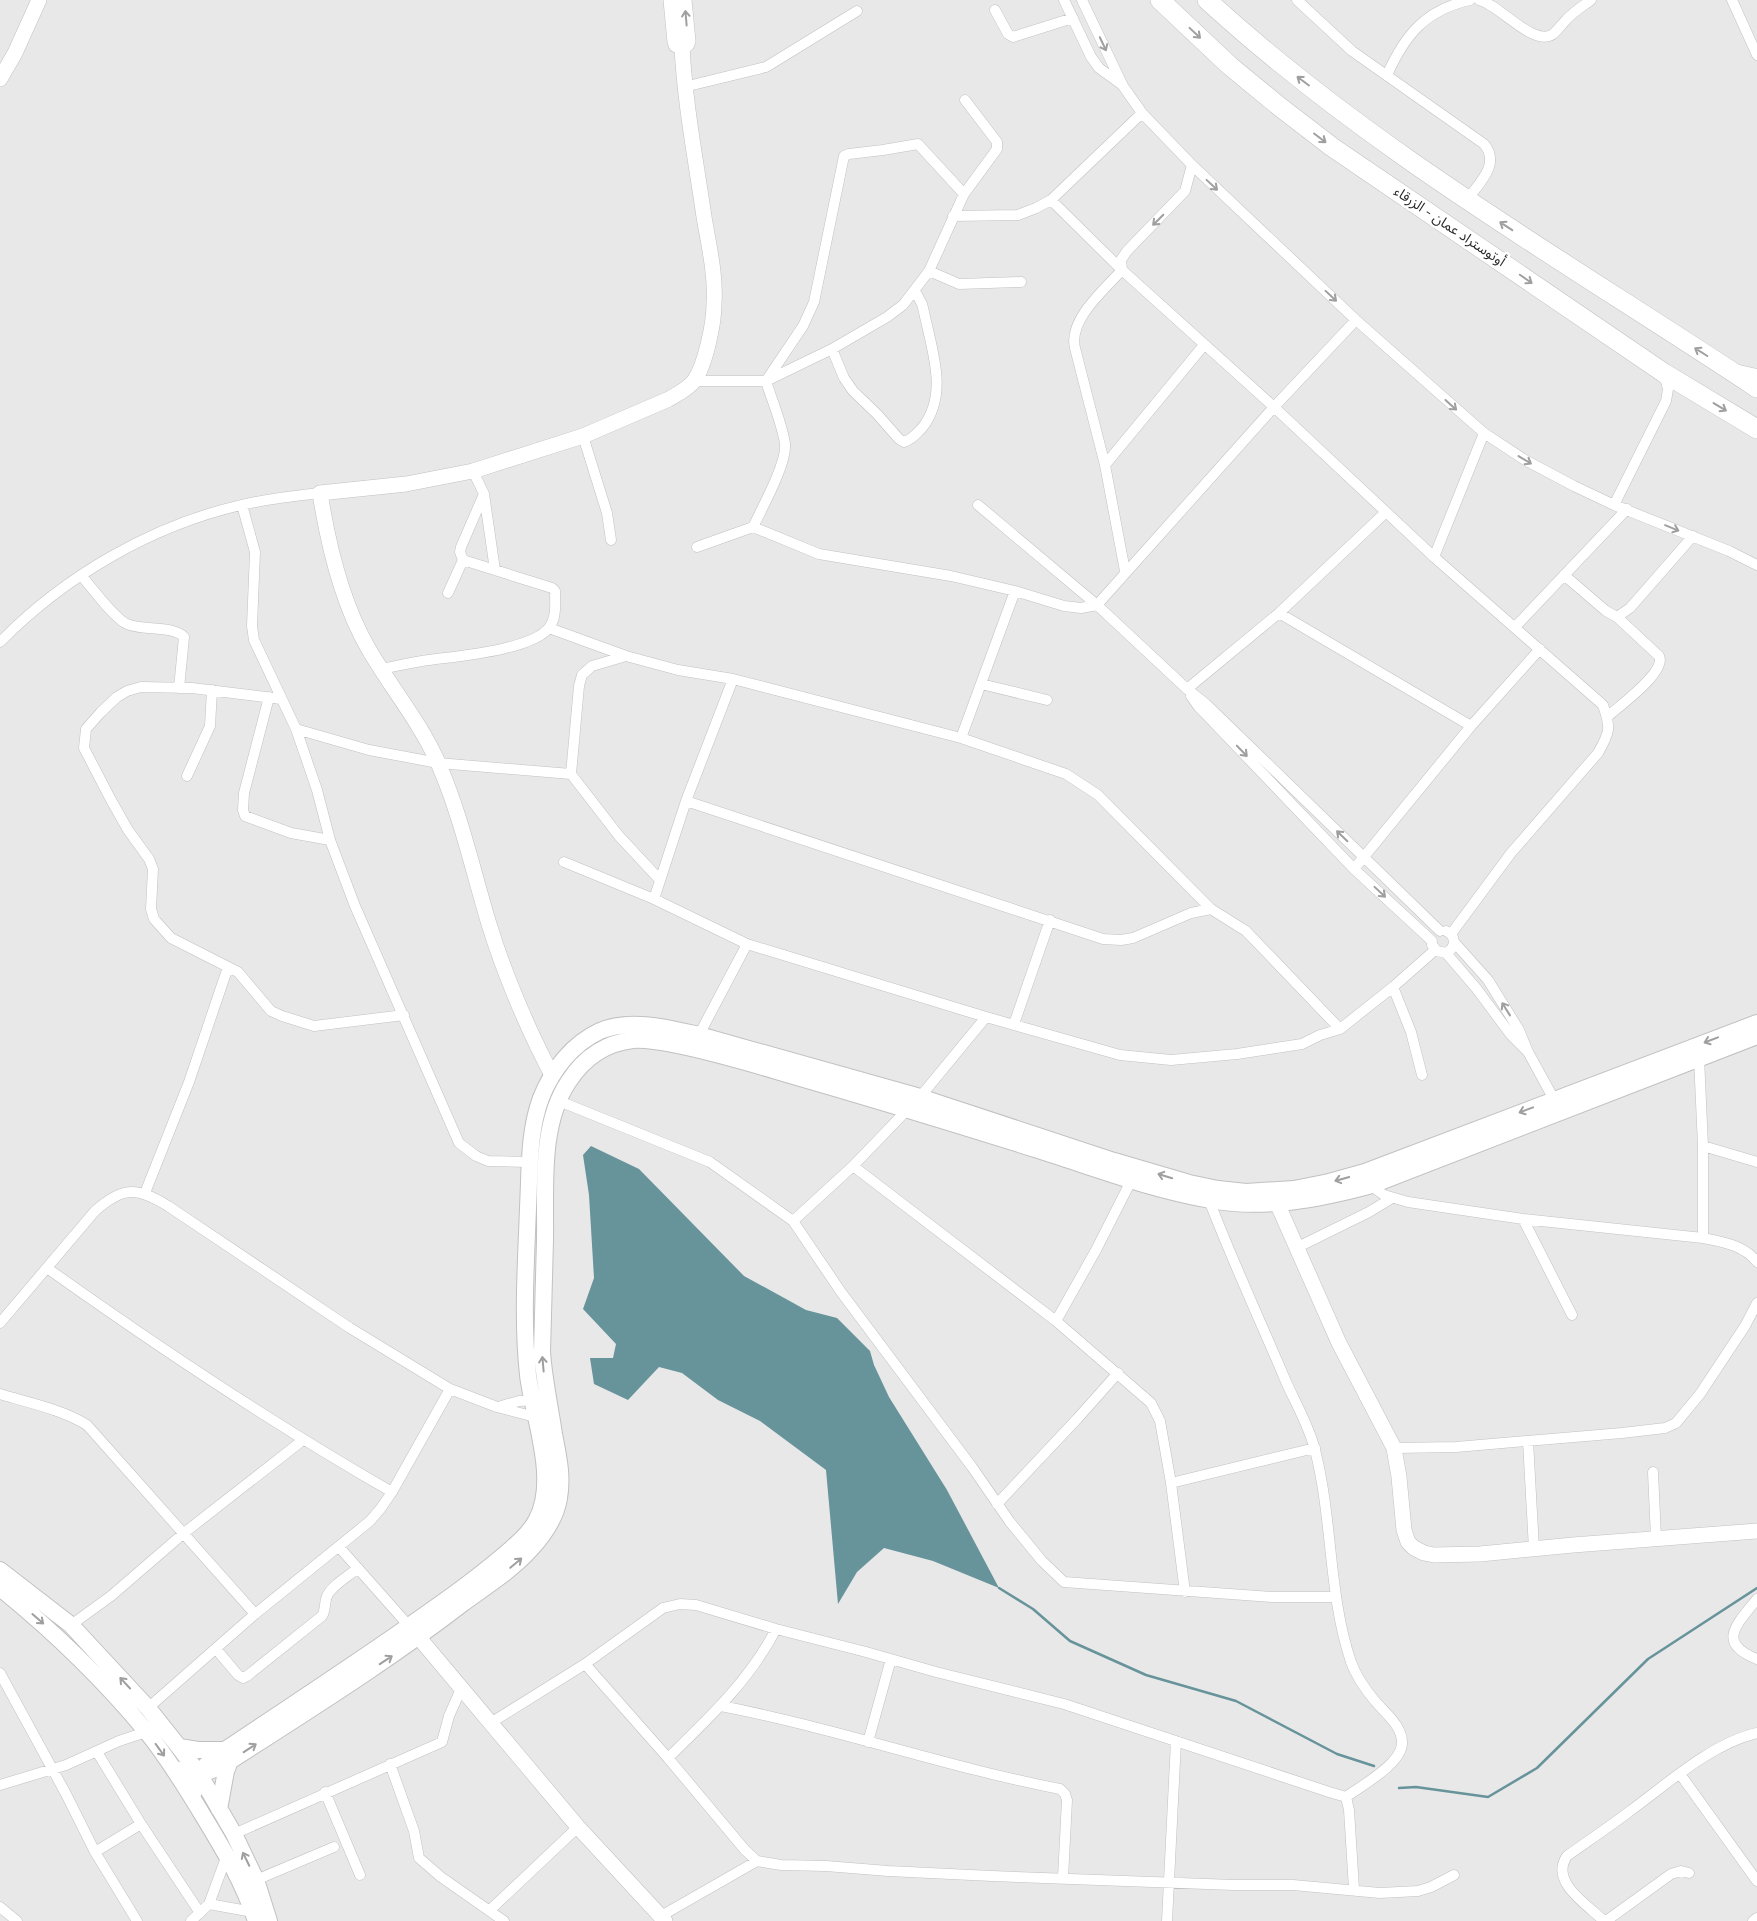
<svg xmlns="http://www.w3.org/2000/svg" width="1757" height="1921" viewBox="0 0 1757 1921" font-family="Mulish,'Noto Sans Arabic',sans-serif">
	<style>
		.water { fill: #67939a }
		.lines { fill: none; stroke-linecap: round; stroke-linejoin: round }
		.stream { stroke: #67939a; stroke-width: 2.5 }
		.street-casing { stroke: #c0c1c2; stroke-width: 11 }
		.secondary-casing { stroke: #c0c1c2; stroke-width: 16 }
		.primary-casing { stroke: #c0c1c2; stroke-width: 18 }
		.highway-casing { stroke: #c0c1c2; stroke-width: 20 }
		.street { stroke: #fff; stroke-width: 10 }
		.secondary { stroke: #fff; stroke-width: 15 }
		.primary { stroke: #fff; stroke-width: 16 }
		.highway { stroke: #fff; stroke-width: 19 }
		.oneway { stroke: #9f9fa0 }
		.labels { text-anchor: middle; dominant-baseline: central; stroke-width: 5; stroke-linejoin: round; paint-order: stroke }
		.street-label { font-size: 14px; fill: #2a2a2b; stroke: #fff }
	</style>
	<rect width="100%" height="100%" fill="#e8e8e9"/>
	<path class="water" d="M 591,1146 L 639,1169 L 744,1276 L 806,1310 L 837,1318 L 870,1351 L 874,1365 L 889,1397 L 947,1490 L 999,1588 L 933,1561 L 884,1548 L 857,1572 L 838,1604 L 826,1470 L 760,1421 L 718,1400 L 682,1373 L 659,1367 L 628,1400 L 594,1384 L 590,1358 L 613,1358 L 616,1344 L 583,1309 L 594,1278 L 589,1195 L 583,1155 Z"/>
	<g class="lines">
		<path class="stream" d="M 999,1588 L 1033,1609 L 1070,1641 L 1146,1675 L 1236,1701 L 1337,1754 L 1374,1766
			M 1399,1788 L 1416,1787 L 1488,1797 L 1537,1768 L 1648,1659 L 1757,1588"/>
		<g class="street-casing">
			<path id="street" d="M 1064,0 L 1091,57 L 1099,68 L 1121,84
				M 1082,0 L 1123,86 L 1142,113 L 1192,165 L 1356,320 L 1484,433 L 1525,460 L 1574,486 L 1614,505 L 1729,551 L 1757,565
				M 1297,0 L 1352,51 L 1484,144 C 1501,164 1479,183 1467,200
				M 1479,0 C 1499,4 1534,48 1553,34 C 1558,30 1562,24 1566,20 C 1573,12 1583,6 1591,0
				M 1732,0 L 1757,55
				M 995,10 L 1008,34 L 1013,37 L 1073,18
				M 1387,75 C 1405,35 1425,10 1470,0
				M 684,87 L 766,67 L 857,11
				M 1051,200 L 1122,270 L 1274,407 L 1434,557 L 1603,705 C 1611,728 1610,732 1598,753 L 1511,853 L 1451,934
				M 953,216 L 1018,215 L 1036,208 L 1051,200 L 1142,113
				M 929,271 L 959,284 L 1021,282
				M 832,349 L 844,378 L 853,391 L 877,414 L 899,439 L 904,442 C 913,439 916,434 922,428 C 949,394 932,351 924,312 L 922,304 L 915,291
				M 1738,370 L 1757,374
				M 694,381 L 766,381 L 832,349 L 887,317 L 903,305 L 929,271 L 964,194 L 997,149 L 997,142 L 965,100
				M 583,436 L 607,513 L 611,540
				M 1105,465 L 1204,345
				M 473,471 L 484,494 L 495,570
				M 242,505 L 255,552 L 252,626 L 254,640 L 296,729 L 317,790 L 330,840 L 355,906 L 459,1143 L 476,1156 L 488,1161 L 529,1162
				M 978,505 L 1097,605 L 1187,689 L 1206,704 L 1440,931
				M 1614,505 L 1666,401 L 1668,389 L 1664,374
				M 753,527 C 762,508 787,463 785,444 C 782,423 772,401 766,381 L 803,326 L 814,302 L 844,156 L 849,154 L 883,150 L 918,144 L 964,194
				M 697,547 L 753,527 L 819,554 L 951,576 L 1015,591 L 1064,606 L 1081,608 L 1097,605 L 1274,407 L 1356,320
				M 1434,557 L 1484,433
				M 463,560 L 460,552 L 461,547 L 484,494
				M 1125,571 L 1105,465 L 1075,348 C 1068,320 1104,290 1122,270 L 1121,260 L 1127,251 L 1185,191 L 1192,165
				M 81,575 C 91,587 115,619 127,624 C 142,631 173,625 184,637 L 179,688
				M 1564,575 L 1606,611 L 1617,617 L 1630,608 L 1693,536
				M 1279,613 L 1471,726
				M 1515,627 L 1627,509
				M 549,628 L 626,656 L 678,670 L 733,679 L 961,738 L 1066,774 L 1098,795 L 1211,909
				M 0,642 C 65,576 151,526 241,505 C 267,499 294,496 320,493
				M 380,669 C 397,666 413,662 429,660 C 458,656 531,650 549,628 C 557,617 555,603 555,591 L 552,588 L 463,560 L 448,593
				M 981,684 L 1047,700
				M 1187,689 L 1279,613 L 1386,512
				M 1191,696 L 1198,706 L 1354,869 L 1432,941
				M 269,697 L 244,793 L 243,810 L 245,816 L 291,833 L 330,840
				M 281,699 L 192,688 L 141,687 L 127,691 L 117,697 L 101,712 L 86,729 L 84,748 L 111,800 L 128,830 L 149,859 L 153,869 L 151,909 L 154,919 L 171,938 L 238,972 L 271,1011 L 282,1016 L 314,1026 L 404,1015
				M 1607,717 C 1619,706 1667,672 1659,656 L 1617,617
				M 296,729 L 369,750 L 438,763 L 571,774 L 579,686 L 582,675 L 592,666 L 626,656
				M 961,738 L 1015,591
				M 571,774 L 619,836 L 660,880
				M 187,776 L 210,726 L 212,690
				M 686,801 L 1103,939 L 1121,940 L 1133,938 L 1191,913 L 1211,909 L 1246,931 L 1340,1029
				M 564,862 L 654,899 L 747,944 L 986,1017 L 1120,1055 L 1171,1060 L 1237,1054 L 1302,1044 L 1320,1035 L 1340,1029 L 1393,987 L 1435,950
				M 1354,869 L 1471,726 L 1540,649
				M 654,899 L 686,801 L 733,679
				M 1454,942 L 1488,980 L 1519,1030 L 1528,1052 L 1556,1103
				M 1432,945 L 1437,951 L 1446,953 L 1476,988 L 1511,1035 L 1528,1052
				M 1446,953 C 1456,948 1457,936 1446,931
				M 1393,987 L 1411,1032 L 1422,1075
				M 1014,1024 L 1050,920
				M 699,1035 L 747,944
				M 1699,1058 L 1703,1146 L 1703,1238
				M 920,1097 L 986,1017
				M 559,1101 L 710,1162 L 793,1221 L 841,1292 L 972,1467 L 1010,1522 L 1042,1561 L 1064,1582 L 1272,1597 L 1336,1597
				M 1703,1146 L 1757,1162
				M 853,1166 L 1056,1321 L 1151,1403 L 1160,1421 L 1171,1483 L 1185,1592
				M 1370,1182 L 1377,1190 L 1384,1195 L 1408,1202 L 1523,1219 L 1703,1238 C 1723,1242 1744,1245 1757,1262
				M 145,1193 L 189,1082 L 228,967
				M 1523,1219 L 1572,1315
				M 793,1221 L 853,1166 L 908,1109
				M 1296,1248 L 1369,1212 L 1392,1198
				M 47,1268 C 158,1347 273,1424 392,1492
				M 1056,1321 L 1096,1250 L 1132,1179
				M 0,1323 L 95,1211 C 123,1186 137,1187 168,1206 L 350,1328 L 450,1389 L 497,1407 L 539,1418
				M 0,1394 C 29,1403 61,1409 87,1425 L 255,1614
				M 498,1407 L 519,1401 L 538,1400
				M 1528,1441 L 1534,1549
				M 1394,1448 L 1456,1447 L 1622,1433 L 1665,1428 L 1676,1423 L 1700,1394 L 1745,1326 L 1757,1303
				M 1653,1472 L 1656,1538
				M 1171,1483 L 1315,1448
				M 997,1504 L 1077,1419 L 1118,1373
				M 339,1547 L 409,1626
				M 1757,1599 C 1738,1623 1715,1643 1757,1659
				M 71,1625 L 111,1596 L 184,1533 L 303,1440
				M 216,1649 L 238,1675 L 243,1678 L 247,1676 L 322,1616 C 326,1610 324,1603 327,1596 C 332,1585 349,1576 358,1568
				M 585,1664 L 668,1758 L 745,1850 L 757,1861 L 781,1865 L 826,1866 L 888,1871 L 992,1876 L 1234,1885 L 1293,1885 L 1380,1893 L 1418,1891 L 1431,1887 L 1454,1875
				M 0,1673 L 66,1794 L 95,1852 L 137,1921
				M 721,1706 C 836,1728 946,1767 1060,1789 L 1065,1794 L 1067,1800 L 1063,1878
				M 148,1708 L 255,1614 L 370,1521 L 381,1508 L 392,1492 L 450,1389
				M 492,1722 L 585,1664 L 663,1608 L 680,1604 L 696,1605 L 776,1629 L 866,1652 L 936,1672 L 1064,1704 L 1329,1792 L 1346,1797 C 1361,1786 1401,1764 1402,1744 C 1403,1726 1385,1713 1375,1701 C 1365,1689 1356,1676 1351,1662 C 1328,1594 1333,1520 1315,1450 C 1309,1425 1294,1401 1284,1377 C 1259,1318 1232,1260 1209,1200
				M 868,1742 L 891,1659
				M 97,1752 L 141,1824 L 200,1913
				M 668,1758 C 708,1719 750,1680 776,1629
				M 390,1764 L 414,1831 L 419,1858 L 441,1877 L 504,1921
				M 1680,1774 L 1757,1881
				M 0,1785 L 66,1765 L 119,1741 L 146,1732
				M 325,1792 L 360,1875
				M 1346,1797 L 1349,1810 L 1354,1889
				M 234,1834 L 442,1742 L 449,1716 L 461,1689
				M 95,1852 L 141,1824
				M 256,1880 L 334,1847
				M 209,1904 L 253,1912
				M 0,1907 L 17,1921
				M 490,1910 L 578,1827
				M 661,1916 L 757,1861
				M 191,1921 L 209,1904 L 227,1855
				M 1167,1921 L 1176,1741
				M 1604,1921 C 1588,1905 1549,1882 1567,1856 C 1588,1841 1609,1827 1630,1811 C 1667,1784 1712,1743 1757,1733
				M 1606,1921 L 1671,1874 L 1681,1871 L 1689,1873
				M 1753,1921 L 1757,1918"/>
		</g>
		<g class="secondary-casing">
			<path id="secondary" d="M 671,0 L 675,42 L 676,45 L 682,47 L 687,44 L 688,41 L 684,0
				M 0,79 L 15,53 L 39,0
				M 552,1075 C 528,1030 504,973 489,924 C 473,871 461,816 439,765 C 421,723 391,688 368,648 C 342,603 328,544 320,493 L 406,484 L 473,471 L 583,436 L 669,399 C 677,394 688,389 694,381 C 705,366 714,324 714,304 C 716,276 709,246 704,217 C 696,161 685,105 682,47
				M 1277,1203 L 1339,1343 L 1394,1448 L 1399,1477 L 1404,1530 L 1408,1542 L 1414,1548 L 1424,1553 L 1434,1555 L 1480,1554 L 1573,1545 L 1757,1531
				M 410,1627 L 578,1827 L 665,1921"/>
		</g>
		<g class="primary-casing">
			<path id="primary" d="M 0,1570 L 71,1625 L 148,1708 L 179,1747 L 199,1774 L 234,1834 L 256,1880 L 269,1921
				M 0,1588 C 53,1631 102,1678 146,1731 C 168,1758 187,1789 205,1819 C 225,1852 244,1884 256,1921
				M 179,1747 L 198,1750 L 225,1750
				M 174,1769 C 202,1774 204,1776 230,1761 C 309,1710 388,1661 462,1604 C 485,1587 511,1571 530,1550 C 544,1535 556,1518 559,1498 C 563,1476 558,1455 554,1434 C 550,1407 544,1380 542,1352 C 543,1315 544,1277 545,1240 C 546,1189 539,1125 569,1081 C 584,1058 605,1043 633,1040 C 647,1039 662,1042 677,1045 C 712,1052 746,1062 780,1072 C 867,1097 953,1123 1038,1150 C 1095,1168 1152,1190 1211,1200 C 1265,1210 1320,1199 1372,1185 L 1757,1036
				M 192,1798 C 200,1768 201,1768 225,1750 C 298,1701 372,1653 443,1602 C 467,1585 489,1568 511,1549 C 521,1540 531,1531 537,1519 C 558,1479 533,1417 528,1375 C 522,1320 526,1263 528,1208 C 530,1171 528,1133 541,1098 C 552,1070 572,1044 600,1031 C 630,1018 668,1028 699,1035 L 920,1097 L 1114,1161 L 1189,1183 L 1218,1189 L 1246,1192 L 1294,1189 L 1329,1182 L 1365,1172 L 1757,1023
				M 219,1809 L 226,1771 L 230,1761"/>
		</g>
		<g class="highway-casing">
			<path id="highway" d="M 1160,0 L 1230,66 L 1280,107 L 1332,147 L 1664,373 L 1757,429
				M 1207,0 C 1373,152 1570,264 1757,388"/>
		</g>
		<use href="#street" class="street"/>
		<use href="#secondary" class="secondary"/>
		<use href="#primary" class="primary"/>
		<use href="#highway" class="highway"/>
	</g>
	<defs><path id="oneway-shaft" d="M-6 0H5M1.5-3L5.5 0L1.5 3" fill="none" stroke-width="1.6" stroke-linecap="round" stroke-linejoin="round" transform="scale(1.25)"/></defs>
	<g class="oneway">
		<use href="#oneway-shaft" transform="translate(686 18) rotate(-95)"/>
		<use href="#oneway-shaft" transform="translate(1195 33) rotate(43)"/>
		<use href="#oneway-shaft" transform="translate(1103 44) rotate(65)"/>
		<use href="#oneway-shaft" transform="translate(1303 81) rotate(-143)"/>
		<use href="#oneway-shaft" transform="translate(1320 138) rotate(37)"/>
		<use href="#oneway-shaft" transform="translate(1212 185) rotate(43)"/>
		<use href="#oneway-shaft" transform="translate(1158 220) rotate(135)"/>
		<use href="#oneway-shaft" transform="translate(1506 226) rotate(-147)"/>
		<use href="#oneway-shaft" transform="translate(1526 279) rotate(35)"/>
		<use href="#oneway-shaft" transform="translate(1331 296) rotate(43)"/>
		<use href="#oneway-shaft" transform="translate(1701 352) rotate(-148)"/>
		<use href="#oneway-shaft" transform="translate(1451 405) rotate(42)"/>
		<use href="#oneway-shaft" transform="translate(1720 407) rotate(31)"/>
		<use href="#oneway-shaft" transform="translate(1525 460) rotate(31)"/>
		<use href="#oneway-shaft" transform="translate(1672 528) rotate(22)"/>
		<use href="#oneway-shaft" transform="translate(1242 751) rotate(46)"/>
		<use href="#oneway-shaft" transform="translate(1342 836) rotate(-136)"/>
		<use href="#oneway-shaft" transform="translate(1380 892) rotate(43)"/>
		<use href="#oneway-shaft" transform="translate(1506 1009) rotate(-122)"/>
		<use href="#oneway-shaft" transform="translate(1711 1040) rotate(159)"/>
		<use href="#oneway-shaft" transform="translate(1526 1110) rotate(159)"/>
		<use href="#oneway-shaft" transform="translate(1165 1176) rotate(-163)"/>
		<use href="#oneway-shaft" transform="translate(1342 1179) rotate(164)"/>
		<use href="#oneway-shaft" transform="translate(543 1364) rotate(-95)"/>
		<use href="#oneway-shaft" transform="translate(516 1563) rotate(-40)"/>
		<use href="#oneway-shaft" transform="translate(38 1619) rotate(41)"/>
		<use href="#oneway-shaft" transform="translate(386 1660) rotate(-33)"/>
		<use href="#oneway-shaft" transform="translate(125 1683) rotate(-133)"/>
		<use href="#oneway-shaft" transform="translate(250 1748) rotate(-33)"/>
		<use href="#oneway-shaft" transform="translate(160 1750) rotate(54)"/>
		<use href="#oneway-shaft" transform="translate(246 1859) rotate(-116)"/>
	</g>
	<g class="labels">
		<g class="street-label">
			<text transform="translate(1450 226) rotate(34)">أوتوستراد عمان - الزرقاء</text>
		</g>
	</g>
</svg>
